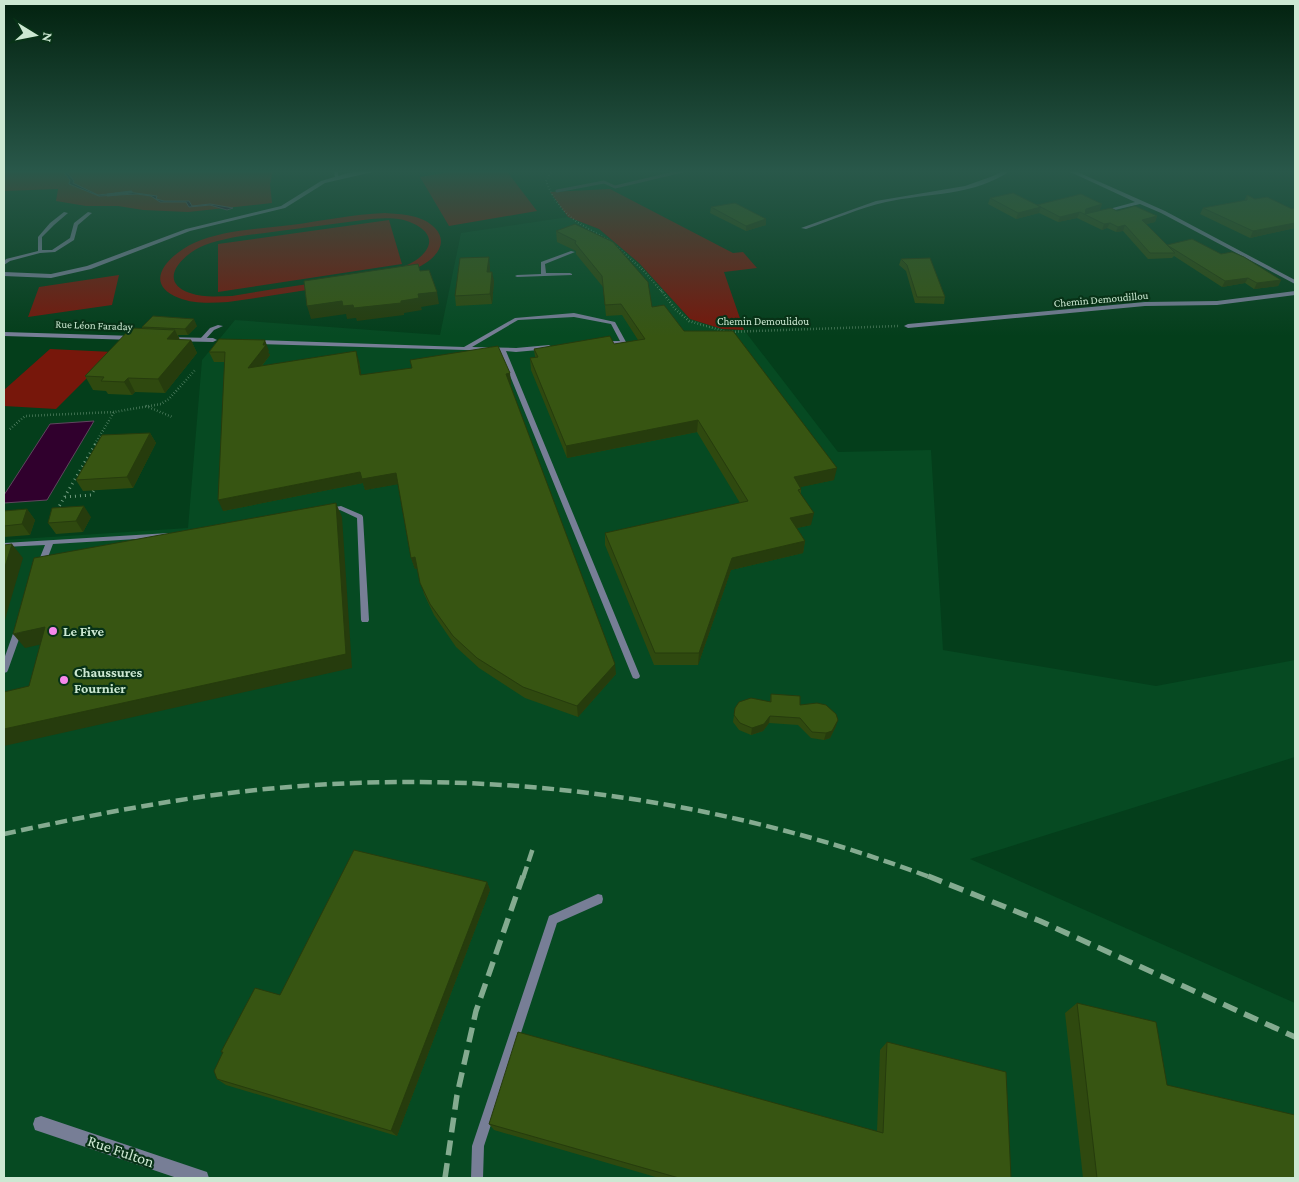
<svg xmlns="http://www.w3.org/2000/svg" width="1299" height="1182" viewBox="0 0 1299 1182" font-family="'Crimson Pro',serif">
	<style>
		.built { fill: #064a22 }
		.green { fill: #77170b; fill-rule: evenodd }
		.water { fill: #30002d; stroke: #5f465e }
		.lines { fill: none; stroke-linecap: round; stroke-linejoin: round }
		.stream { stroke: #5f465e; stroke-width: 3 }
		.path-far2 { stroke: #709a7e; stroke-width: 2; stroke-dasharray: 0.5 2.5; stroke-linecap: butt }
		.path-far1 { stroke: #709a7e; stroke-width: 2.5; stroke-dasharray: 0.5 2.5; stroke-linecap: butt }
		.path { stroke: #709a7e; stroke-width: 3; stroke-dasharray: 1 4; stroke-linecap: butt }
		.service { fill: #777e96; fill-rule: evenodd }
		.minor { fill: #777e96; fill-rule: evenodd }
		.tertiary { fill: #777e96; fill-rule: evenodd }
		.rail-far1 { stroke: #84ab90; stroke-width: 4.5; stroke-dasharray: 12 5.5; stroke-linecap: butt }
		.rail { stroke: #84ab90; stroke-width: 5.5; stroke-dasharray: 15 8; stroke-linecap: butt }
		.wall { fill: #2f490f }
		.shaded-wall { fill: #263c0d }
		.building { fill: #375512; stroke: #263c0d }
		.poi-dot { fill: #f788ec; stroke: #083217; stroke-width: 2 }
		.labels { text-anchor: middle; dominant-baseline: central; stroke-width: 4.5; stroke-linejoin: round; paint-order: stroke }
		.far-street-label { font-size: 11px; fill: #cce8d2; stroke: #083217 }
		.poi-label { font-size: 14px; font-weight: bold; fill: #cce8d2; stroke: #083217; text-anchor: start }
		.near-street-label { font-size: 16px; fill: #cce8d2; stroke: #083217 }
	</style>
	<rect width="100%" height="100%" fill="#043e1b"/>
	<path class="built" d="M 568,217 L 599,229 L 639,263 L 690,319 L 722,329 L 744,330 L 838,452 L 931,450 L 943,650 L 1156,686 L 1295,660 L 1295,757 L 970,859 L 1295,1003 L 1295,1178 L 4,1178 L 4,540 L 188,528 L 202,360 L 235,320 L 440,335 L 461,233 Z"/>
	<path class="green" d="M 4,170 L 273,170 L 270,184 L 272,203 L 188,212 L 143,210 L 118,206 L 86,206 L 56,201 L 58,189 L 4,191 Z
		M 462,170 L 506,170 L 537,211 L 449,226 L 420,177 Z
		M 610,189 L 733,253 L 743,252 L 757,268 L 724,272 L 744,330 L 722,329 L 690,319 L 639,263 L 599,229 L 568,217 L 550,192 Z
		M 385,213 C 401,214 423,215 435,228 C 452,246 429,264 412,270 C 389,279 362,281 337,285 C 301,291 264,297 228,302 C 211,303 194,304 179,298 C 140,283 170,254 194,243 C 223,230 259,229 291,225 C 322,221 353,214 385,213 ZM 371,219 C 384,218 400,217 412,223 C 446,238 423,261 399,268 C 378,275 356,277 335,280 C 301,285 266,290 232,296 C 218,296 204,298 190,293 C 155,281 184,253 205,245 C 227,237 250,235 272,232 C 305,228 338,223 371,219 Z
		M 389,220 L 402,264 L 218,292 L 218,244 Z
		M 119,275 L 112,305 L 28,317 L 39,287 Z
		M 50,349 L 113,352 L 56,409 L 4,406 L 4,390 Z"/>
	<path class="water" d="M 62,170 L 65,170 L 74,181 L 73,183 L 98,195 L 128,192 L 157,196 L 156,199 L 164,201 L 189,201 L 192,206 L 210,204 L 233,208 L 227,210 L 210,205 L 189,207 L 186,202 L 160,202 L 151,196 L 137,194 L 99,196 L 69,184 L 70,180 Z
		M 94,421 L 47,500 L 4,503 L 4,495 L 50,424 Z"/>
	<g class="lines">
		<path class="stream" d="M 557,191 L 604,182 L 615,187 L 687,170
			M 108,195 L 131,192"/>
		<path class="path-far2" d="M 552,170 L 546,181 C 560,217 579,223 610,241
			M 617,247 L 643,270 L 662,292"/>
		<path class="path-far1" d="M 661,290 L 675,309 L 689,321 L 727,332 L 898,326
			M 146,406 L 172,417
			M 10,429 L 25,416 L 114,412
			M 95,444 L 114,412 L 161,404 L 169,399 L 195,370"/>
		<path class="path" d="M 65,497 L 91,495 L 94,490
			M 57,510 L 96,443"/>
		<path class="service" d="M 334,170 L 338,170 L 338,179 L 335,178 Z
			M 64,212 L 68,213 L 54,225 L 42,237 L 42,250 L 52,250 L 70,238 L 74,223 L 88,212 L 92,213 L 78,225 L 74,240 L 55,252 L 40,253 L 10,261 L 4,265 L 4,262 L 6,259 L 38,251 L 38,237 L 50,223 Z
			M 571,251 L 575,252 L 545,264 L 546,273 L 570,273 L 572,274 L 572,275 L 517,277 L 515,276 L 517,275 L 541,274 L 541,262 Z
			M 574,313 L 615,322 L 626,342 L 623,344 L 603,344 L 603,342 L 605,341 L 620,341 L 611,324 L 574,317 L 518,320 L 472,347 L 516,348 L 549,345 L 552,347 L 549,349 L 516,352 L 506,351 L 640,676 L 639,678 L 636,679 L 633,678 L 632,676 L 500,351 L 258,344 L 255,342 L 258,340 L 464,347 L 515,318 Z
			M 218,325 L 223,326 L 214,330 L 204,341 L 200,341 L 200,339 L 210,328 Z
			M 341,506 L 362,515 L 363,517 L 369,620 L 368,622 L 362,622 L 361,620 L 357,518 L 340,510 L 328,512 L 325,510 L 328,508 Z
			M 169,533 L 173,535 L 171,537 L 53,544 L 45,565 L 41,568 L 37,565 L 45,545 L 4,547 L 4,543 Z
			M 19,625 L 22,626 L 23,628 L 8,670 L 7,672 L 4,673 L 4,659 L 15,628 L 16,626 Z
			M 598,894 L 602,895 L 603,899 L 602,903 L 557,923 L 484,1146 L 483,1178 L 471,1178 L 472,1146 L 549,916 Z"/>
		<path class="minor" d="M 1005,170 L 1011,170 C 976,196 927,193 886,202 C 859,208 833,220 806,229 L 801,228 L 876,201 L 965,186 L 993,176 Z
			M 1066,170 L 1073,170 L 1165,211 L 1295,280 L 1295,284 L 1161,213 L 1140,204 L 1098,214 L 1098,212 L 1135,202 Z
			M 1295,291 L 1295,295 L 1217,305 L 1145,306 L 908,328 L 904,326 L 908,324 L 1145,302 L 1217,301 Z
			M 4,332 L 135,336 L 139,338 L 135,340 L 4,336 Z
			M 164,337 L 213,338 L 217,340 L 213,342 L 167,341 L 163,339 Z
			M 41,1116 L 201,1170 L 207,1172 L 209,1178 L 177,1178 L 41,1132 L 35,1130 L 33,1124 L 35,1118 Z"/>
		<path class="tertiary" d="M 368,170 L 381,170 L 325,183 L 285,208 L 190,231 L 91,269 L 51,278 L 4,276 L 4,272 L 51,274 L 87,266 L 186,229 L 281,206 L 321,181 L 348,173 Z"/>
		<path class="rail-far1" d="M 4,834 C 87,816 171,799 256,790 C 484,766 717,796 932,878
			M 523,878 L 533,848"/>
		<path class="rail" d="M 928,876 L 1040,921 L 1295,1037
			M 445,1178 L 457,1095 L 476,1011 L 523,876"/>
	</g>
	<path class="wall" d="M 1247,195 L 1255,199 L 1292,209 L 1295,208 L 1295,228 L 1250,238 L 1200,214 L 1203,208 L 1244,201 Z
		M 990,198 L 1037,205 L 1100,210 L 1085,214 L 1117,211 L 1157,216 L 1155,222 L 1146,224 L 1167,245 L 1221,254 L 1281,280 L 1278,286 L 1254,289 L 1245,283 L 1222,287 L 1174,256 L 1172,258 L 1148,259 L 1123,231 L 1116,232 L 1107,228 L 1102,230 L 1077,218 L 1058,222 L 1039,213 L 1016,219 L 988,204 Z
		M 711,207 L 766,225 L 746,231 L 710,213 Z
		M 575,224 L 652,307 L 684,331 L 834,480 L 800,487 L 801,489 L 801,494 L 811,525 L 797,528 L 805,541 L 803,553 L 731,570 L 698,665 L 654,665 L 605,545 L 605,533 L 740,503 L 697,432 L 567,458 L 531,370 L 530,358 L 535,357 L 534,349 L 614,344 L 638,340 L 622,315 L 606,316 L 603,287 L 576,254 L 576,251 L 557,242 L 556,231 Z
		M 901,259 L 945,297 L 944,304 L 915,303 L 906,271 L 899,265 Z
		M 490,267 L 490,272 L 494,281 L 492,304 L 456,306 L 455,296 Z
		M 197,326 L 188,335 L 178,335 L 180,340 L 191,340 L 197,353 L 165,393 L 135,392 L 132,395 L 108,394 L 106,391 L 93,390 L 85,376 L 142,329 L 142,327 Z
		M 269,351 L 268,352 L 270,355 L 262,366 L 359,361 L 361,375 L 511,384 L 510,384 L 616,674 L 578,717 L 525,698 L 479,668 L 456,647 L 434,615 L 424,594 L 417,568 L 415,569 L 411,558 L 398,484 L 365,490 L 363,483 L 223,511 L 225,362 L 214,362 L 209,352 Z
		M 150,433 L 156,443 L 133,488 L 83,491 L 76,480 Z
		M 27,509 L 35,520 L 30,535 L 4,537 L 4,511 Z
		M 91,517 L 83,532 L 56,534 L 48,523 Z
		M 771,694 L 800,705 L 836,726 L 830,738 L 824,740 L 811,738 L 798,725 L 769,723 L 763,731 L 751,735 L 739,730 L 733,722 L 735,708 L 770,702 Z
		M 487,882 L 490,890 L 397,1136 L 226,1085 L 217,1079 L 223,1053 L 221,1052 L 280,995 Z
		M 1077,1003 L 1167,1085 L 1295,1178 L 1083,1178 L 1065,1013 Z
		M 887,1042 L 1011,1178 L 659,1178 L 494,1130 L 489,1124 L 877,1131 L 880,1050 Z"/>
	<path class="shaded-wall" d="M 1102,204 L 1100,210 L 1084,214 L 1086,209 Z
		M 1041,207 L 1039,213 L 1016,219 L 1018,213 Z
		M 1080,212 L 1077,218 L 1058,222 L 1060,217 Z
		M 1157,216 L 1155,222 L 1139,226 L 1142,220 Z
		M 766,219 L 766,225 L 746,231 L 746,226 Z
		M 1110,223 L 1107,228 L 1102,230 L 1104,224 Z
		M 1295,223 L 1295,228 L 1250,238 L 1253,231 Z
		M 1125,225 L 1123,231 L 1116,232 L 1118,227 Z
		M 489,257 L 490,267 L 489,281 L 487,272 Z
		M 492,272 L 494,281 L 492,304 L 490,294 Z
		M 1248,278 L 1245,283 L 1222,287 L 1225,281 Z
		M 1281,280 L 1278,286 L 1254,289 L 1257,283 Z
		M 437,292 L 439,304 L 421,307 L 422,310 L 404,313 L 404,315 L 357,321 L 356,318 L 347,319 L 346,314 L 311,319 L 307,306 L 342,301 L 401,301 L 418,294 Z
		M 194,319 L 197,326 L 188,335 L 185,329 Z
		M 175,330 L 181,343 L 167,339 Z
		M 191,340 L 197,353 L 165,393 L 158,379 Z
		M 265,340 L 269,351 L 268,352 L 270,355 L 252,378 L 248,368 Z
		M 356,351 L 359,361 L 363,385 L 360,375 Z
		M 510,373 L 511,384 L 508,384 L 506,374 Z
		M 128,378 L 135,392 L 132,395 L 124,382 Z
		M 698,420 L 697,432 L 567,458 L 566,446 Z
		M 150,433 L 156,443 L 133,488 L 127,477 Z
		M 837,468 L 834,480 L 792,489 L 794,477 Z
		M 360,472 L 396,473 L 399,484 L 365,490 L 363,483 L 223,511 L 218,500 Z
		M 336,503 L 342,517 L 352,668 L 4,746 L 4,729 Z
		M 84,506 L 91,517 L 83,532 L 76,521 Z
		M 27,509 L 35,520 L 30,535 L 22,524 Z
		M 814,513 L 811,525 L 788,530 L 790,518 Z
		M 805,541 L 803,553 L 731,570 L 698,665 L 699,653 L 732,558 Z
		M 12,544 L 23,558 L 4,623 L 4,570 Z
		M 415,557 L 418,568 L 415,569 L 411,558 Z
		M 45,627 L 56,641 L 25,648 L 13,634 Z
		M 615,664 L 616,674 L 578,717 L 577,706 Z
		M 770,716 L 769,723 L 763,731 L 751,735 L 752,728 Z
		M 838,720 L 836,726 L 830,738 L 824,740 L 826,733 Z
		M 487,882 L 490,890 L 397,1136 L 391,1131 Z"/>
	<path class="building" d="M 1013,193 L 1041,207 L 1018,213 L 990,198 Z
		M 1081,194 L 1102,204 L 1086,209 L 1085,214 L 1111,208 L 1117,211 L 1135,206 L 1157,216 L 1142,220 L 1175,253 L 1150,253 L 1125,225 L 1118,227 L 1110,223 L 1104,224 L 1080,212 L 1060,217 L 1037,205 Z
		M 1247,195 L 1255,199 L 1267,197 L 1292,209 L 1295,208 L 1295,223 L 1253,231 L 1203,208 L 1247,200 Z
		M 735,203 L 766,219 L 746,226 L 711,207 Z
		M 575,224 L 613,242 L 648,282 L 652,307 L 664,305 L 684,331 L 733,331 L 837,468 L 794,477 L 801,489 L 798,490 L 814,513 L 790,518 L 805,541 L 732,558 L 699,653 L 655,653 L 605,533 L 748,501 L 698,420 L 566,446 L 530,358 L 538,357 L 534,349 L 610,336 L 614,344 L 645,339 L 621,304 L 605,305 L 602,276 L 575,243 L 576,241 L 556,231 Z
		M 1192,239 L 1221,254 L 1232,252 L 1244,257 L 1281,280 L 1257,283 L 1248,278 L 1225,281 L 1167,245 Z
		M 489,257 L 487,272 L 492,272 L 490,294 L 455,296 L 460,258 Z
		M 930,258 L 945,297 L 917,297 L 907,265 L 901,259 Z
		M 418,264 L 420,271 L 429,270 L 437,292 L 418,294 L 419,298 L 401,301 L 401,303 L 354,308 L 353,305 L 343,306 L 342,301 L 307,306 L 304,281 Z
		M 153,316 L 194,319 L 185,329 L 142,327 Z
		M 131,328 L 175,330 L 167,339 L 191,340 L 158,379 L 128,378 L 124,382 L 101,381 L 104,377 L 85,376 Z
		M 219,339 L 265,340 L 263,345 L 266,345 L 248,368 L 356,351 L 360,375 L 412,368 L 410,360 L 498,346 L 510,373 L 506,374 L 615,664 L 577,706 L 523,687 L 477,658 L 453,636 L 430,604 L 420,583 L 415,557 L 411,558 L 396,473 L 362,479 L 360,472 L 218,500 L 225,352 L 209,352 Z
		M 150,433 L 127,477 L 76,480 L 102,435 Z
		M 336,503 L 346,654 L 4,729 L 4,692 L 29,686 L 45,627 L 13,634 L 34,558 Z
		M 84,506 L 76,521 L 48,523 L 52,508 Z
		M 27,509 L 22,524 L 4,526 L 4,511 Z
		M 12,544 L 4,570 L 4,545 Z
		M 771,694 L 800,696 L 800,705 L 817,703 L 826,705 L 836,714 L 838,720 L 832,731 L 826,733 L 812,732 L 800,718 L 770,716 L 764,724 L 752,728 L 740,723 L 734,715 L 735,708 L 739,702 L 751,698 L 771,702 Z
		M 354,850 L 487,882 L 391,1131 L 217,1079 L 214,1071 L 223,1052 L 221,1052 L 255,988 L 280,995 Z
		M 1077,1003 L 1156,1022 L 1167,1085 L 1295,1115 L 1295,1178 L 1097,1178 Z
		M 518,1032 L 883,1133 L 887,1042 L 1006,1072 L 1011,1178 L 679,1178 L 489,1124 Z"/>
	<linearGradient id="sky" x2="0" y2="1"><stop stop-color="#02220f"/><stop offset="0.51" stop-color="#29584a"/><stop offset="1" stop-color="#29584a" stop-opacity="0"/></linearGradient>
	<rect width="1299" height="336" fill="url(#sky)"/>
	<g class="poi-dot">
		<circle cx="53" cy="631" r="5"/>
		<circle cx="64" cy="680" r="5"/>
	</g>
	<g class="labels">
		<g class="far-street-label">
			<text transform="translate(1101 299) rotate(-5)">Chemin Demoudillou</text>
			<text x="763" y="321">Chemin Demoulidou</text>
			<text transform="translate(94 325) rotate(2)">Rue Léon Faraday</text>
		</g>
		<g class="poi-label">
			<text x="63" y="631">Le Five</text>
			<text x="74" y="672">Chaussures<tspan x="74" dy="16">Fournier</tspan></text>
		</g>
		<g class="near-street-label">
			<text transform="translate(121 1151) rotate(19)">Rue Fulton</text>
		</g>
	</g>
	<rect width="1299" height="1182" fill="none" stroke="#cce8d2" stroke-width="10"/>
	<g transform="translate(35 35) rotate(100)" stroke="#083217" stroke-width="4" paint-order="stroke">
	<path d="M0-4L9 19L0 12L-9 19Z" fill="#cce8d2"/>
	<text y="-8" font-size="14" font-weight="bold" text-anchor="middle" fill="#cce8d2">N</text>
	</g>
</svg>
